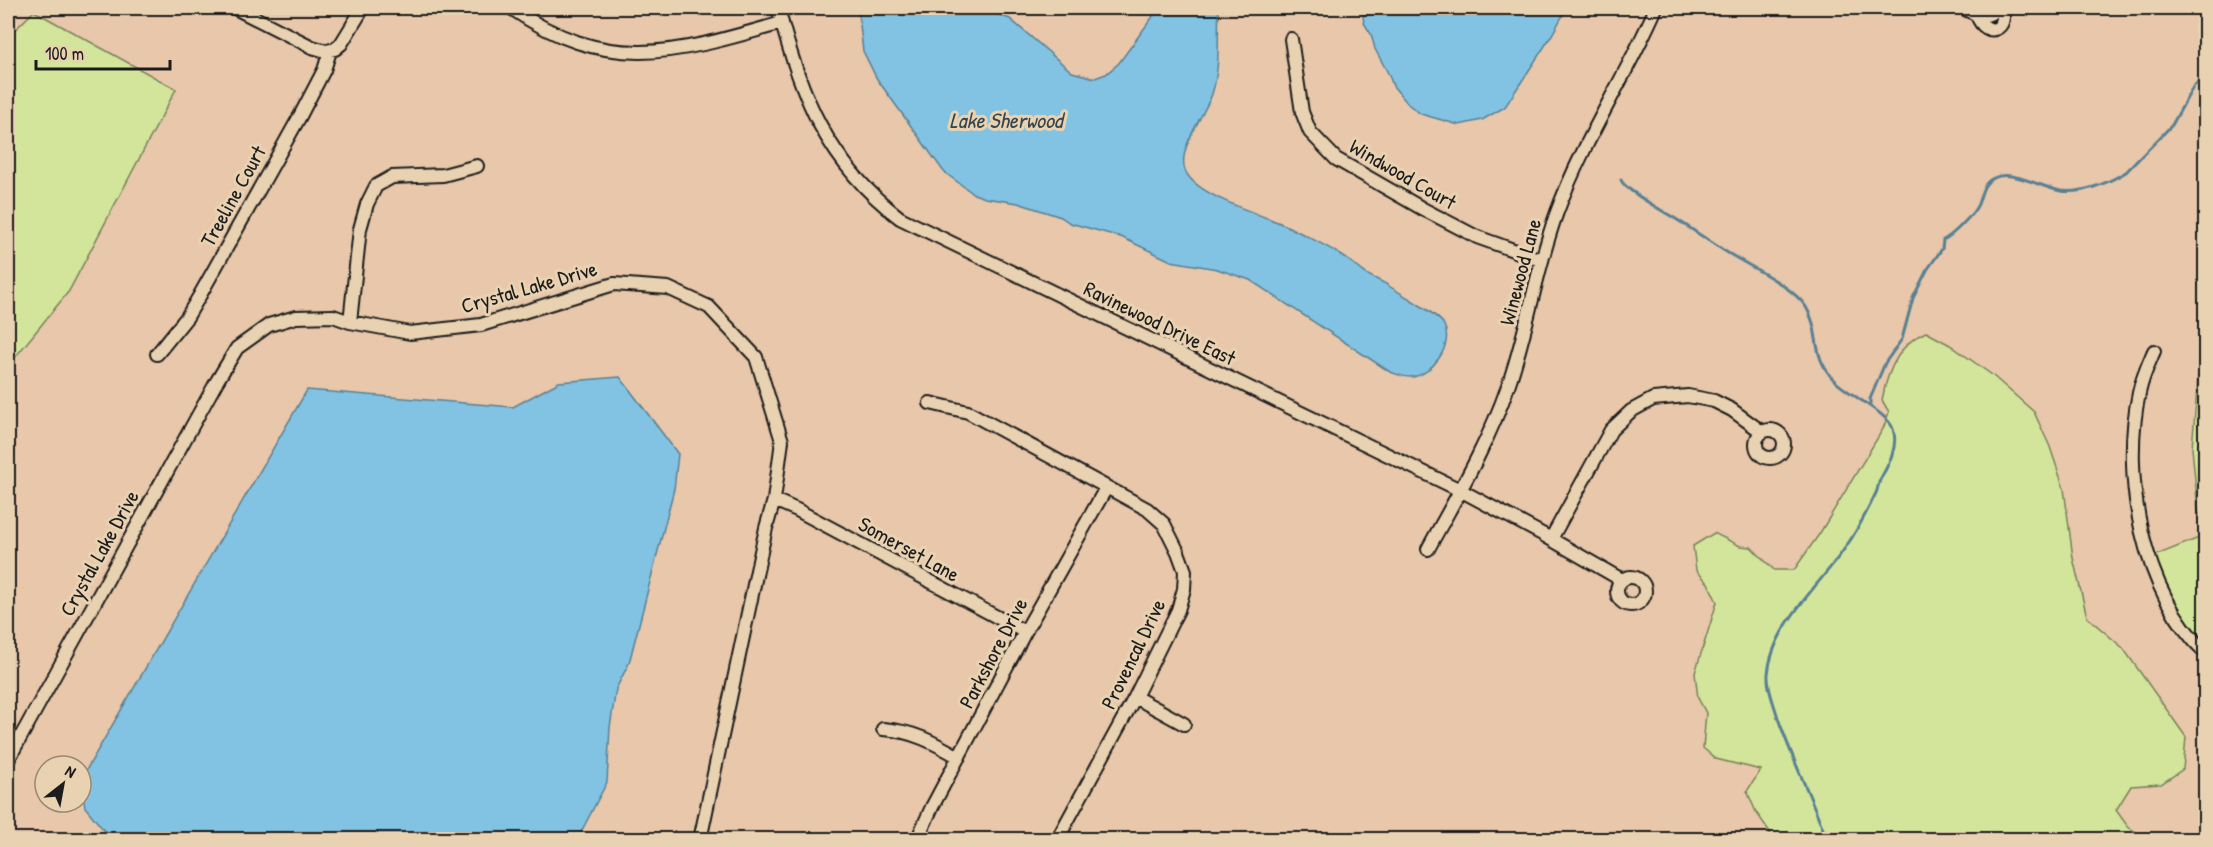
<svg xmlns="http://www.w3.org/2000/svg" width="2213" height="847" viewBox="0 0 2213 847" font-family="'Patrick Hand',sans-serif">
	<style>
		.green { fill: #d2e59a; stroke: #77805b; stroke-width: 1.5 }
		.water { fill: #82c2e3; stroke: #598093; stroke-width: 1.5 }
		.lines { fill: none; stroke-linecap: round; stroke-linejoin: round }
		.stream { stroke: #598093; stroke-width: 3 }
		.minor-casing { stroke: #1c1c1c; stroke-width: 16 }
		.minor { stroke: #e9d2b1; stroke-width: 12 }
		.labels { text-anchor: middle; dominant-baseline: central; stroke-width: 6; stroke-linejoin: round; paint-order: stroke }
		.street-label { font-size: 21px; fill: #1c1c1c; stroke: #e9d2b1 }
		.water-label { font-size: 22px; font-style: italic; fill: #36464e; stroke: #e9d2b1 }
	</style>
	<rect width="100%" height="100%" fill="#e8c7aa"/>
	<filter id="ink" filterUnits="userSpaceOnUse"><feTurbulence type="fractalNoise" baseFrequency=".0167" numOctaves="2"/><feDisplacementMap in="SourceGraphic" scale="12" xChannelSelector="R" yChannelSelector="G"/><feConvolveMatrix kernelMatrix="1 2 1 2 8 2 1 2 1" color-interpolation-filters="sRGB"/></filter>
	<g filter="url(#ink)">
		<path class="green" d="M 34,11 L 176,89 L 69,291 L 8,366 L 8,37 Z
			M 1926,332 L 1950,345 L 1992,375 L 2034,412 L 2050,447 L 2064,489 L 2073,558 L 2087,617 L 2123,648 L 2186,737 L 2183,769 L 2161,784 L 2131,786 L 2116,810 L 2128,827 L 2147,839 L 1772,839 L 1770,832 L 1756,812 L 1747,791 L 1761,770 L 1716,759 L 1703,748 L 1706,713 L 1698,698 L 1695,673 L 1717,602 L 1708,583 L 1696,570 L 1693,546 L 1714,533 L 1740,546 L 1751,547 L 1774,570 L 1794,570 L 1820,533 L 1883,429 L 1889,412 L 1882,400 C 1887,373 1899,343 1926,332 Z
			M 2205,363 L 2205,653 L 2149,558 L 2204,536 L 2198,510 L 2192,448 L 2199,366 Z"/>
		<path class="water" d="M 858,8 L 980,8 L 1010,19 L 1072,72 L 1095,78 L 1106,74 L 1119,63 L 1159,8 L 1219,8 C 1217,35 1221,67 1212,94 C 1205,114 1177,149 1185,170 C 1195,197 1266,215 1291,228 C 1310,238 1334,249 1351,262 C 1356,265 1360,270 1365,273 C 1372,278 1382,281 1389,286 C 1401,294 1440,315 1444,325 C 1454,345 1432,375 1412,377 C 1405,378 1397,374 1390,372 L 1250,280 L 1217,269 L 1171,261 L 1121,237 L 1070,223 L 1061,217 L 1018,203 L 985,198 L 974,194 L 944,172 L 877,79 L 863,51 Z
			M 1366,8 L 1567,8 L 1550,38 L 1505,107 L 1482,120 L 1459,125 L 1421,114 L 1409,105 L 1393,86 L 1389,75 L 1375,49 L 1371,34 L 1364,23 L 1363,16 Z
			M 620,377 L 678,454 L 674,489 L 629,663 L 616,689 L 610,727 L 607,782 L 580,834 L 581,839 L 111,839 L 85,807 L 81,779 L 307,390 L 513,407 L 559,382 Z"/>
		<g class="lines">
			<path class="stream" d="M 1621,180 C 1625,191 1667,213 1679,221 C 1695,231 1711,243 1728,253 C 1749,266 1794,287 1806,307 C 1822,333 1809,354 1835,381 C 1849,395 1889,414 1893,429 C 1899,447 1888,465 1880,480 C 1878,484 1878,489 1876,493 C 1867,512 1857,531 1845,548 C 1819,586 1772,626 1768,674 C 1767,689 1774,703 1778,718 C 1792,759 1812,798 1827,840
				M 1870,404 L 1870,399 L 1885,363 L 1902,339 L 1913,298 L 1927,270 L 1942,249 L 1943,240 C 1952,236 1974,214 1978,204 C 1982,194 1982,183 1994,178 C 2010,169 2043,188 2061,191 C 2082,194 2108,183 2126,172 L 2172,125 L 2193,87 L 2206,74"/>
			<g class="minor-casing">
				<path id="minor" d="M 235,8 L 312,47 L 326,51 L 335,49 L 341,44 L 363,8
					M 511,8 C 608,75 677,53 782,23
					M 778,8 C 800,94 827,163 900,218 L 1460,490 L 1542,534 L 1622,580
					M 1963,8 C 1976,15 1986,20 1998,8
					M 1977,15 C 1986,40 2010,29 2001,8
					M 1291,39 L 1302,112 L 1310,132 L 1336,159 L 1423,209 L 1477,237 L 1541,260
					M 350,322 L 360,229 L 367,204 L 376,186 L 392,177 L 443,175 L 477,166
					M 2154,351 C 2148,365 2142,378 2139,393 C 2121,476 2142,593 2206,653
					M 157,354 L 187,317 L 200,295 L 300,116 L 324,70 L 330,51
					M 930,403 L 968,412 L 1147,509 L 1164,524 L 1178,552 L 1185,571 L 1184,589 L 1178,610 L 1135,697 L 1057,840
					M1756 444a14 14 0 1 1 28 0a14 14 0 1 1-28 0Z
					M 774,500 L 797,510 L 1025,632
					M 1551,539 L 1611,430 L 1631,411 L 1653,399 L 1688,396 L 1714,401 L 1732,410 L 1762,432
					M 1428,549 C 1457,496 1488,444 1508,386 C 1528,329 1536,269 1557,212 C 1583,141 1626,77 1656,8
					M1617 591a14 14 0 1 1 28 0a14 14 0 1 1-28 0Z
					M 1135,697 L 1184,724
					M 883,729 C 913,731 933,742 959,757
					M 8,760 L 217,381 L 237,348 L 269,325 L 296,317 L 333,316 L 350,322 L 410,333 L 481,325 L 614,284 L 668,288 L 709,307 L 756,357 L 782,441 L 774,500 L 766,528 L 700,840
					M 917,840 L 932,807 L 1025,632 L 1106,488"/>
			</g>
			<use href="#minor" class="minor"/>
		</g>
	</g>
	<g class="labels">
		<g class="street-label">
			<text transform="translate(1403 174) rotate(30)">Windwood Court</text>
			<text transform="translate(233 196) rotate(-61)">Treeline Court</text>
			<text transform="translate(1520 272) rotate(-75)">Winewood Lane</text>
			<text transform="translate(529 287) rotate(-16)">Crystal Lake Drive</text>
			<text transform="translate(1160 323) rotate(26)">Ravinewood Drive East</text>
			<text transform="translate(909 549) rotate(29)">Somerset Lane</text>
			<text transform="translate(99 553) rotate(-61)">Crystal Lake Drive</text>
			<text transform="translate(993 653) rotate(-62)">Parkshore Drive</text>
			<text transform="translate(1133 654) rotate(-64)">Provencal Drive</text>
		</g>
		<g class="water-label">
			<text x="1006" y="120">Lake Sherwood</text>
		</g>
	</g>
	<rect width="2213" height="847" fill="none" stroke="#e9d2b1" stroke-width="30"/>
	<rect x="15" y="15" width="2183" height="817" fill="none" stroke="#1c1c1c" stroke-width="2" filter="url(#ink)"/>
	<g transform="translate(63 784) rotate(31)"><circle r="28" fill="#e9d2b1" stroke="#978975" stroke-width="1.5"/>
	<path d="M0-4.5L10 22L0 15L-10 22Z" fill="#1c1c1c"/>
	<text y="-9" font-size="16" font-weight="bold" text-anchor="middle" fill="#1c1c1c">N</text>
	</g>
	<path d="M36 60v9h134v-9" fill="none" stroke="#1c1c1c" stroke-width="3"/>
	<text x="45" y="60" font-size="18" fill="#1c1c1c" stroke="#e9d2b1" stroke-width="4.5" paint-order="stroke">100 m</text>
</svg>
